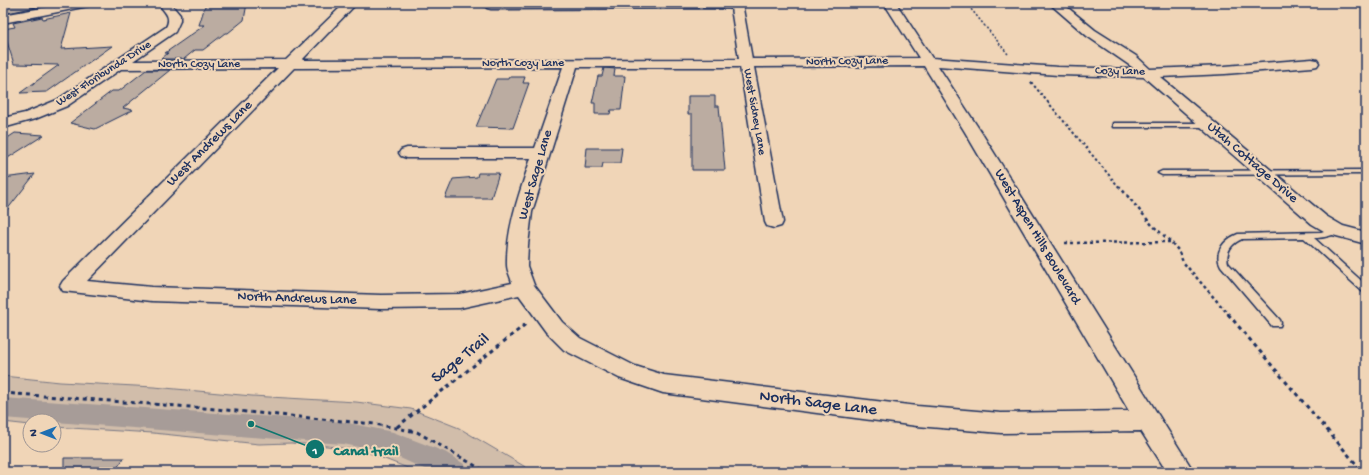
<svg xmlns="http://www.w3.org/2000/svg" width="1369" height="475" viewBox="0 0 1369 475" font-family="'Gochi Hand',sans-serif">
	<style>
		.green { fill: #d1bdaa; stroke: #767684 }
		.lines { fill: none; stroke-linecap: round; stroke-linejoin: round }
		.canal { fill: #a79c98; fill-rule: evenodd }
		.building { fill: #bbaca1; stroke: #1b2f5e }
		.service-casing { stroke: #1b2f5e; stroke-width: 3 }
		.minor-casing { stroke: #1b2f5e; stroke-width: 3 }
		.path-far3 { stroke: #1b2f5e; stroke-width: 1.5; stroke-dasharray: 2 2; stroke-linecap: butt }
		.path-far2 { stroke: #1b2f5e; stroke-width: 2; stroke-dasharray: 2.5 2.5; stroke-linecap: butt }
		.path-far1 { stroke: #1b2f5e; stroke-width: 2.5; stroke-dasharray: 3 3; stroke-linecap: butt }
		.path { stroke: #1b2f5e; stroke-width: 3; stroke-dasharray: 4 4; stroke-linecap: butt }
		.service { fill: #f0d5b7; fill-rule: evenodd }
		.minor { fill: #f0d5b7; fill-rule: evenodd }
		.labels { text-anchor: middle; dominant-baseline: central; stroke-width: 4; stroke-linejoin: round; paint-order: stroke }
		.far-street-label { font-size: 12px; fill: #1b2f5e; stroke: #f0d5b7 }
		.street-label { font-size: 14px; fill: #1b2f5e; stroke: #f0d5b7 }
		.near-street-label { font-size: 17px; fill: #1b2f5e; stroke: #f0d5b7 }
		.leader { fill: none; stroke: #0f766e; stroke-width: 1.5 }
		.callout-dot { fill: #0f766e; stroke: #f0d5b7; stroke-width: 1.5 }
		.mark-label { font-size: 12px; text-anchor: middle; font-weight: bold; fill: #fff }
		.callout-label { font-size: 15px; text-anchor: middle; font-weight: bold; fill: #0f766e; stroke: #f0d5b7; stroke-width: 4; stroke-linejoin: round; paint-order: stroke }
	</style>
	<rect width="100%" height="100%" fill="#f0d5b7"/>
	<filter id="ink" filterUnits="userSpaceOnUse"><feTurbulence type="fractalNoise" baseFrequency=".025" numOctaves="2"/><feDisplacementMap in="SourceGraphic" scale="8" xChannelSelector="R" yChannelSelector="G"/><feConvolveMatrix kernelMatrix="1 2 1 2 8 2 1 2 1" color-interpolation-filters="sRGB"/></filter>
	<g filter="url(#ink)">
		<path class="green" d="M 3,376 L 60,382 L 154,387 L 252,396 L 356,402 L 411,409 L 459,428 L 534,472 L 418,472 L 364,451 L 327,446 L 291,443 L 259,444 L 153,433 L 54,427 L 54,421 L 30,421 L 30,425 L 3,422 Z"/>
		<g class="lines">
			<path class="canal" d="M 3,398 L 343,422 L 393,432 L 445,452 L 464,464 L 468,472 L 431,472 L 389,453 L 343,444 L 3,418 Z"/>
		</g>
		<path class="building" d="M 3,3 L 34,3 L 36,7 L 8,13 Z
			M 206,3 L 247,3 L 244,20 L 228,33 L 225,33 L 203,50 L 195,50 L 184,59 L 161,59 L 168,53 L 165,53 L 205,25 L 199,25 Z
			M 71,13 L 61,49 L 112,46 L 47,92 L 20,93 L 59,65 L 14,64 L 3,29 L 15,27 L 13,23 L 42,17 L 43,19 Z
			M 604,68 L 615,69 L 614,76 L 625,76 L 621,110 L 611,110 L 610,114 L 595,114 L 595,103 L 592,103 L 598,76 L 602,76 Z
			M 146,70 L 170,70 L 123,108 L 133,110 L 95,129 L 70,123 L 112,91 L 119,91 Z
			M 509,77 L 525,77 L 523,83 L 529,83 L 513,128 L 476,127 L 496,79 L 508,79 Z
			M 688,96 L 715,96 L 715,106 L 719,106 L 725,170 L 692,170 L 692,114 L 688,114 Z
			M 15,133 L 44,135 L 3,161 L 3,141 Z
			M 587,148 L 622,148 L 620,163 L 603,163 L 602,168 L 585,168 Z
			M 478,173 L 499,173 L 491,198 L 445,198 L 453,179 L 477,177 Z
			M 35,174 L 3,215 L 3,178 Z
			M 64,458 L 124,458 L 114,472 L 64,472 Z"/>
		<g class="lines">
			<g class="service-casing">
				<path id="service" d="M 1113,123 L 1208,123 L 1212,125 L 1208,127 L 1113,127 Z
					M 1366,170 L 1366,174 L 1162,175 L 1158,173 L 1162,171 Z
					M 1336,227 L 1340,230 C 1334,236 1323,238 1314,238 L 1366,285 L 1366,293 L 1363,292 L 1304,238 L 1242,239 C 1232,243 1225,252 1228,263 L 1280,320 L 1281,323 L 1280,326 L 1272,326 L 1221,266 C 1213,252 1225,239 1238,234 L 1321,232 Z"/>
			</g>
			<g class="minor-casing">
				<path id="minor" d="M 70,3 L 94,3 L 88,6 L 3,23 L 3,15 Z
					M 158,3 L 170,3 L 180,15 L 180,21 L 175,32 L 133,61 L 286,60 L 345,3 L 357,3 L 302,60 L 739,59 L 731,8 L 491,9 L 487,8 L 485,6 L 489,3 L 742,3 L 752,59 L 919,58 L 884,3 L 896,3 L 932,58 L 1058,67 L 1135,69 L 1087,36 L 1049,3 L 1062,3 L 1095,30 L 1136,56 L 1150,69 L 1225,66 L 1312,59 L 1317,60 L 1319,63 L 1317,66 L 1312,67 L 1225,74 L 1160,77 L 1326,216 L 1343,226 L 1366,232 L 1366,244 L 1329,234 L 1312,224 L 1144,77 L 1058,75 L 938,66 L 981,132 L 1194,472 L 1167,472 L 1141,431 L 1001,433 L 917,426 L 663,393 L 619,378 L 564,350 L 546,332 L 519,295 L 460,308 L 381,309 L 152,301 L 63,291 L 60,286 L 63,281 L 278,68 L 121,69 L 67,106 L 35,119 L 3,128 L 3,118 L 25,113 L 57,100 L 166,27 C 172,16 164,12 158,3 ZM 924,66 L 965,132 L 1129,411 L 1001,413 L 917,406 L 664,375 L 635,366 L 580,338 L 562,322 L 534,285 L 527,266 L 528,245 L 532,212 L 577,67 L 740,67 L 765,222 L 767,226 L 774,228 L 781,226 L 783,222 L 754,67 ZM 563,67 L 535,148 L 407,148 L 401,150 L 399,153 L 401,156 L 407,158 L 531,158 C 520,192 506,228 507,265 C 507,271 511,277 512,283 L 460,294 L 381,295 L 152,287 L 87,281 L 294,68 Z"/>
			</g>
			<path class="path-far3" d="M 966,3 L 1008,54
				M 1031,82 L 1032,83"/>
			<path class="path-far2" d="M 1031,82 L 1119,187"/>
			<path class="path-far1" d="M 1119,186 L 1152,225 L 1170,241 L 1178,250 L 1183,262 L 1229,315
				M 1065,243 L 1172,242"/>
			<path class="path" d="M 1228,314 L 1363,472
				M 3,393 L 204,408 L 375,424 L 417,432 L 486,472
				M 397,427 L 527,323"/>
			<use href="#service" class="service"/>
			<use href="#minor" class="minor"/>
		</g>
	</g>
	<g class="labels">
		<g class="far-street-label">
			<text transform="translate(847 62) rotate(-1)">North Cozy Lane</text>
			<text x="523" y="64">North Cozy Lane</text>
			<text x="199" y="65">North Cozy Lane</text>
			<text transform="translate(1120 72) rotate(1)">Cozy Lane</text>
			<text transform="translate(104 74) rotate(-33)">West Floribunda Drive</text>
			<text transform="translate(754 112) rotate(80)">West Sidney Lane</text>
		</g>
		<g class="street-label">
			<text transform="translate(210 144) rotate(-45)">West Andrews Lane</text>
			<text transform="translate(1252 163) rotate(41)">Utah Cottage Drive</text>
			<text transform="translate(536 175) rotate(-74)">West Sage Lane</text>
			<text transform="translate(1037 237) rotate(59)">West Aspen Hills Boulevard</text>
			<text transform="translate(297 299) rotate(2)">North Andrews Lane</text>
		</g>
		<g class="near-street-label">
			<text transform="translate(461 359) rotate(-39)">Sage Trail</text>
			<text transform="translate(818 404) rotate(7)">North Sage Lane</text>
		</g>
	</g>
	<path class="leader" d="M251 424L315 449"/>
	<g class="callout-dot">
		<circle cx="251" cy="424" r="4"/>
		<circle cx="315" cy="449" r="10"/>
	</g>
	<g class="mark-label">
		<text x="315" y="454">1</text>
	</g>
	<g class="callout-label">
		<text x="366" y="455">Canal trail</text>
	</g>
	<rect width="1369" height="475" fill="none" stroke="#f0d5b7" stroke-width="16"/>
	<rect x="8" y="8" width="1353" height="459" fill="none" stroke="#1b2f5e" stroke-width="1.5" filter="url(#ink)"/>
	<g transform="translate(42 433) rotate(270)"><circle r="19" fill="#f0d5b7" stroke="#9b9393"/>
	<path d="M0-3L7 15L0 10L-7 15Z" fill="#1f6fb2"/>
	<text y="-6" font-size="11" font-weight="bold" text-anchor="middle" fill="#1b2f5e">N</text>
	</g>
</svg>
